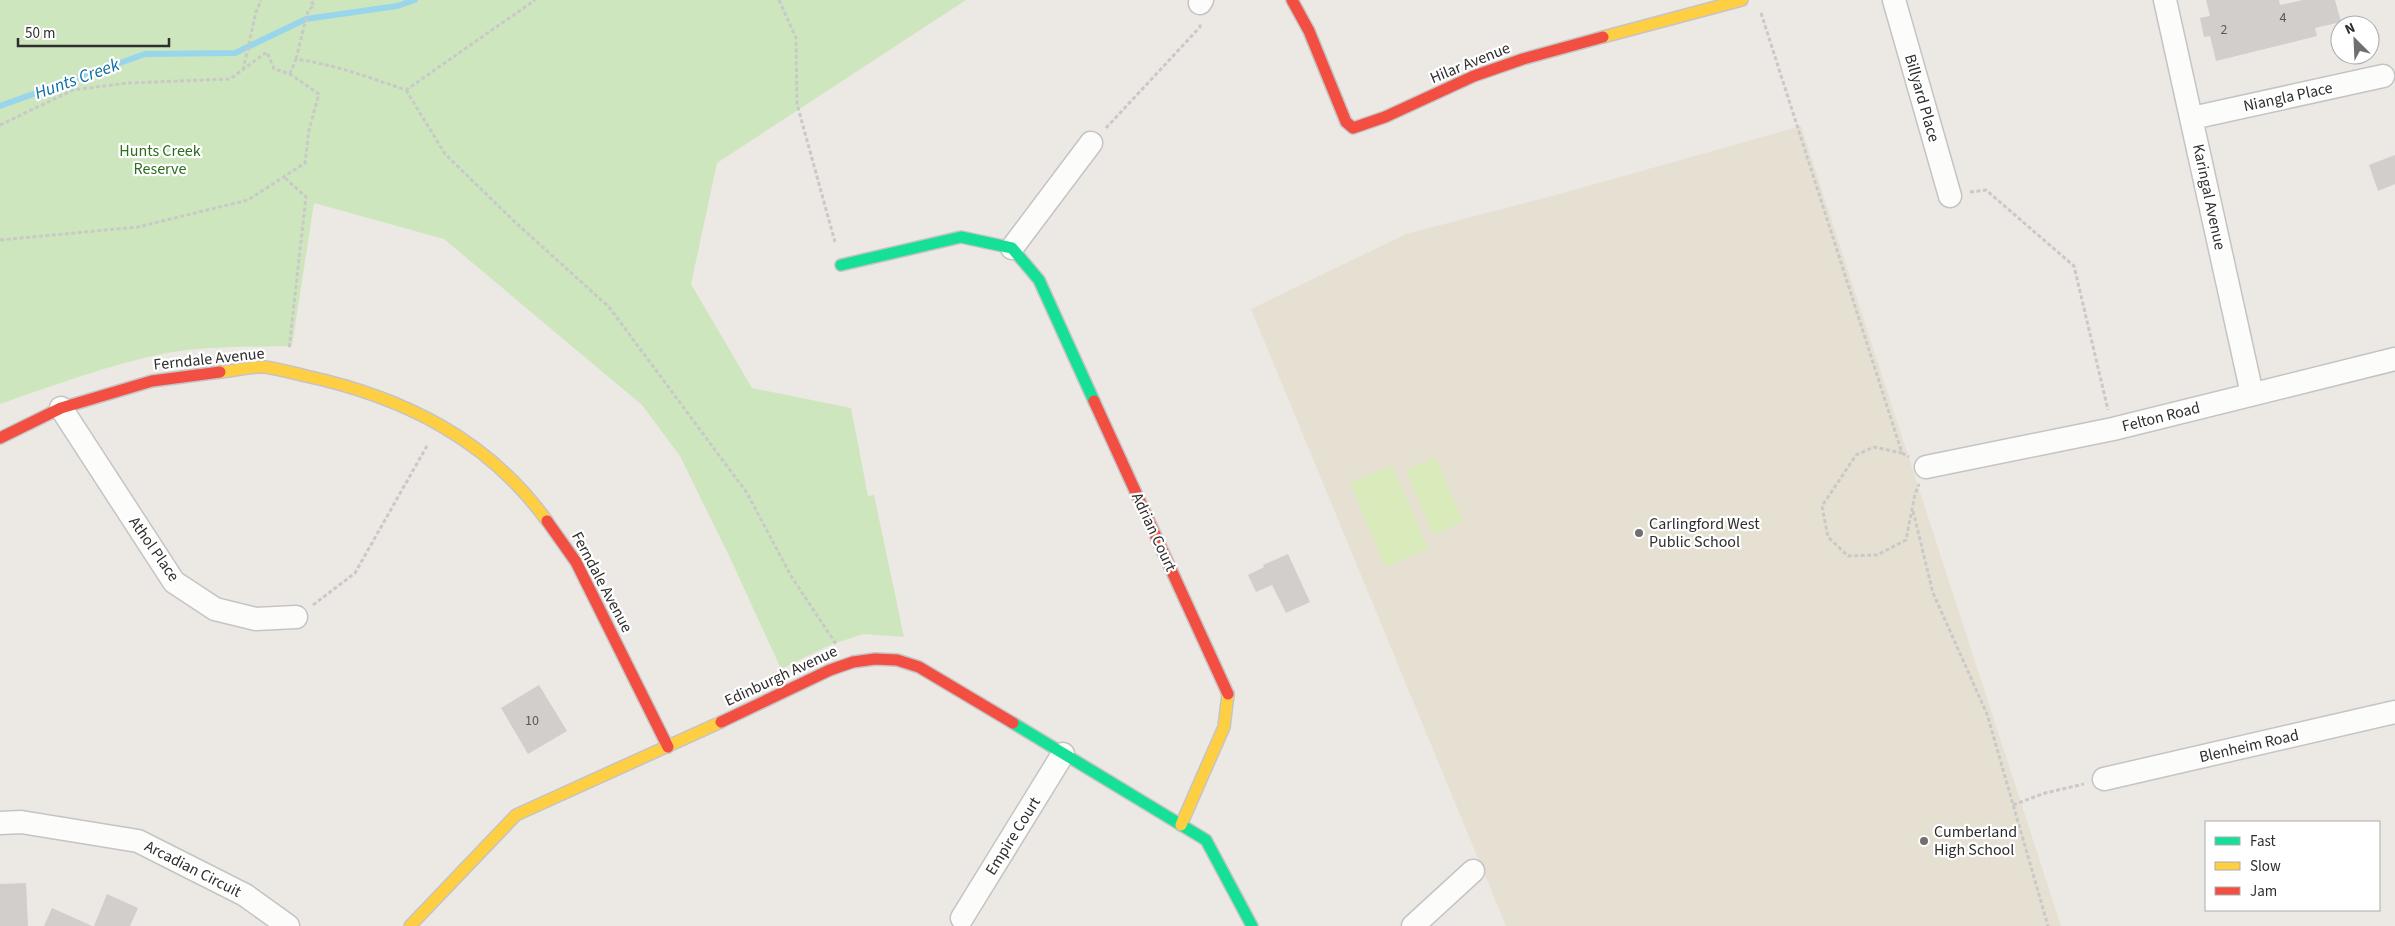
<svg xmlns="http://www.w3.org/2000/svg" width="2395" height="926" viewBox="0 0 2395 926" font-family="'Source Sans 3',sans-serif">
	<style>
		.education { fill: #e6e0d3 }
		.green { fill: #cee6be }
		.pitch { fill: #d9eabb }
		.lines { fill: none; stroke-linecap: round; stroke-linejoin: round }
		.stream { stroke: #99d6ec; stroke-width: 6 }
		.building { fill: #d1cecb }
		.street-casing { stroke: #c5c4c5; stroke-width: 25 }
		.fast-casing { stroke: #c5c4c5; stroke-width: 14 }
		.slow-casing { stroke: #c5c4c5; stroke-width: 14 }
		.jam-casing { stroke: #c5c4c5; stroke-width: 14 }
		.path { stroke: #c9c9c8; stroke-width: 3; stroke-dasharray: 4 2.5; stroke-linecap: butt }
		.street { stroke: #fcfcfb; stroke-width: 22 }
		.fast { stroke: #16e098; stroke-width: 11 }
		.slow { stroke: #ffcf43; stroke-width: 11 }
		.jam { stroke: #f24e42; stroke-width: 11 }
		.poi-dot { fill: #706f6e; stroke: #fff; stroke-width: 2 }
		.labels { text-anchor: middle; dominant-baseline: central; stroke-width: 4.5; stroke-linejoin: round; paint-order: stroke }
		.number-label { font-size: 14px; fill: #585857 }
		.street-label { font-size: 16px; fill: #2e2e2e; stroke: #fff }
		.park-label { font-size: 16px; fill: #2c6e1b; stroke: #fff }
		.poi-label { font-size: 16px; fill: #2e2e2e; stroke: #fff; text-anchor: start }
		.water-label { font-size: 18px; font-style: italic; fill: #0d6fa3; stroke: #fff }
	</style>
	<rect width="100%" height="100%" fill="#ece8e4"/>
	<path class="education" d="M 1801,126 L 2061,926 L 1506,926 L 1251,309 L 1406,234 L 1556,195 Z"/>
	<path class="green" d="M 0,0 L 966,0 L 717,163 L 691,284 L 752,388 L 851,408 L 868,496 L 874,495 L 904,637 L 863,634 L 830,645 L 781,669 L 732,562 L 680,456 L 642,405 L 444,239 L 314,203 L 292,346 C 251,347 208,346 167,353 C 110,364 55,385 0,404 Z"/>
	<path class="pitch" d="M 1436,457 L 1463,522 L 1433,535 L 1406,470 Z
		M 1392,465 L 1428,549 L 1385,567 L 1350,483 Z"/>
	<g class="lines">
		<path class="stream" d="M 0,106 L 145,54 L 235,53 L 306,19 L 397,6 L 415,0"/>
	</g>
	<path class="building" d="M 2206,0 L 2279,0 L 2280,5 L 2303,0 L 2335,0 L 2341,22 L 2315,28 L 2317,36 L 2216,61 L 2210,36 L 2204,37 L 2200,18 L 2210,16 Z
		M 2395,155 L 2395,184 L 2378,191 L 2369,165 Z
		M 1288,554 L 1310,602 L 1286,613 L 1272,585 L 1256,592 L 1248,575 L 1264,567 L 1263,565 Z
		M 539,685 L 567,731 L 528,754 L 501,708 Z
		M 26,883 L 28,926 L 0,926 L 0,884 Z
		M 107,894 L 138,908 L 130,926 L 94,926 Z
		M 52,908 L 92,926 L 44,926 Z"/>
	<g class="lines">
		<g class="street-casing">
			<path id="street" d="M 1894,0 L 1950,196
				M 2165,0 L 2252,394
				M 1200,3 L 1202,0
				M 2192,118 L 2383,76
				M 1012,248 L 1091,143
				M 61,408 L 174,582 L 215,609 L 256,619 L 296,617
				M 1926,467 L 2113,429 L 2395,359
				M 2104,779 L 2395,712
				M 0,823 L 21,822 L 138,841 L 245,895 L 288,926
				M 962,918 L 1063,754
				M 1413,926 L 1473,871"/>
		</g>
		<g class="fast-casing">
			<path id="fast" d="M 841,265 L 961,237 L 1012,248 L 1039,280 L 1094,401
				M 1013,723 L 1206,840 L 1252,926"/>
		</g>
		<g class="slow-casing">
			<path id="slow" d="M 1603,37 L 1742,0
				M 220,372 C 234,371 251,366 265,367 C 279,369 293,373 306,376 C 403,397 488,439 547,521
				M 1181,825 L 1224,727 L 1228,694
				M 410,926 L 516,815 L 721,722"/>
		</g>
		<g class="jam-casing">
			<path id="jam" d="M 1292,0 L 1309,31 L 1346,122 L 1353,128 L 1385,117 L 1474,76 L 1523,59 L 1603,37
				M 1094,401 L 1228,694
				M 0,438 L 61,408 L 152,381 L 220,372
				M 547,521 L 576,562 L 668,747
				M 721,722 L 830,670 L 853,662 L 875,659 L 897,660 L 919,667 L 1013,723"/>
		</g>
		<path class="path" d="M 779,0 L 796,38 L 797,104 L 835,242
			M 1761,13 L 1902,453 L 1874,447 L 1856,455 L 1822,506 L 1828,537 L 1848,556 L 1877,555 L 1906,540 L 1915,494 L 1919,484
			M 296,59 L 308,11 L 314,5 L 310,0
			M 243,70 L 256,12 L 261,0
			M 290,74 L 296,59 C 336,65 368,77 406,90 L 535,0
			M 406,90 L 445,154 L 516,223 L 609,307 L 747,493 L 791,576 L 836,644
			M 0,125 L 73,90 L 128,83 L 230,79 L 267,52 L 274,69 L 290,74 L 319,94 L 309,130 L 305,163 L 248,200 L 138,227 L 0,240
			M 1106,128 L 1200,27 L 1200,22
			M 285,178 L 306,197 L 289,349
			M 1970,192 L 1986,190 L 2074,266 L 2108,410
			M 1902,453 L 1909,457
			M 1913,511 L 1933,593 L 1987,714 L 2048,926
			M 313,605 L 355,573 L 428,444
			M 2013,805 L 2045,793 L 2084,784"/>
		<use href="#street" class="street"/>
		<use href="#fast" class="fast"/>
		<use href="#slow" class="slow"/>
		<use href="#jam" class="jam"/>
	</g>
	<g class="poi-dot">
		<circle cx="1639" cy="533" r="5"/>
		<circle cx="1924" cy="841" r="5"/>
	</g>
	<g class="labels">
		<g class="number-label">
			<text x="2283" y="18">4</text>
			<text x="2224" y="30">2</text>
			<text x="532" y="721">10</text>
		</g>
		<g class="street-label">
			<text transform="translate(1470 63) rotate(-22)">Hilar Avenue</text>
			<text transform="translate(2288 97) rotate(-12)">Niangla Place</text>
			<text transform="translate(1922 98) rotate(74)">Billyard Place</text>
			<text transform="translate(2209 197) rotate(78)">Karingal Avenue</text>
			<text transform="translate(209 359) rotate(-6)">Ferndale Avenue</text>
			<text transform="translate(2161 417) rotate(-14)">Felton Road</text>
			<text transform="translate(1154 532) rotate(65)">Adrian Court</text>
			<text transform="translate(154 549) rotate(55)">Athol Place</text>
			<text transform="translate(602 582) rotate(62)">Ferndale Avenue</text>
			<text transform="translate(781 676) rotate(-25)">Edinburgh Avenue</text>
			<text transform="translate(2249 746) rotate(-13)">Blenheim Road</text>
			<text transform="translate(1013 836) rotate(-58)">Empire Court</text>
			<text transform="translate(193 869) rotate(27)">Arcadian Circuit</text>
		</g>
		<g class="park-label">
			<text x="160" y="151">Hunts Creek<tspan x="160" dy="18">Reserve</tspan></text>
		</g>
		<g class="poi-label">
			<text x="1649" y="524">Carlingford West<tspan x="1649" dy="18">Public School</tspan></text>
			<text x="1934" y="832">Cumberland<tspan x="1934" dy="18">High School</tspan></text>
		</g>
		<g class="water-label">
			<text transform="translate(77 79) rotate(-20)">Hunts Creek</text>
		</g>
	</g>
	<rect x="2205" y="821" width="175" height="90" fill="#ffffff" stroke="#ababab"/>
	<rect x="2215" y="837" width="25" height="8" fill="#16e098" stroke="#ababab"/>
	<text x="2250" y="846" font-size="15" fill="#2e2e2e">Fast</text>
	<rect x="2215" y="862" width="25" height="8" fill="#ffcf43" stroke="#ababab"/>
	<text x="2250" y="871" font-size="15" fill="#2e2e2e">Slow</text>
	<rect x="2215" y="887" width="25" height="8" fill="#f24e42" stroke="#ababab"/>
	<text x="2250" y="896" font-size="15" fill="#2e2e2e">Jam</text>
	<g transform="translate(2355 40) rotate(336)"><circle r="24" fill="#ffffff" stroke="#ababab"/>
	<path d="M0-4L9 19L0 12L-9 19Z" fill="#706f6e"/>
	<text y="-8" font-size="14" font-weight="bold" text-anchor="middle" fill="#2e2e2e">N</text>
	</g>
	<path d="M18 38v8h151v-8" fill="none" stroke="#2e2e2e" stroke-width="2.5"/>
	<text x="25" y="38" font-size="15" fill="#2e2e2e" stroke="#ffffff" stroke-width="4" paint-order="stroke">50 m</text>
</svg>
